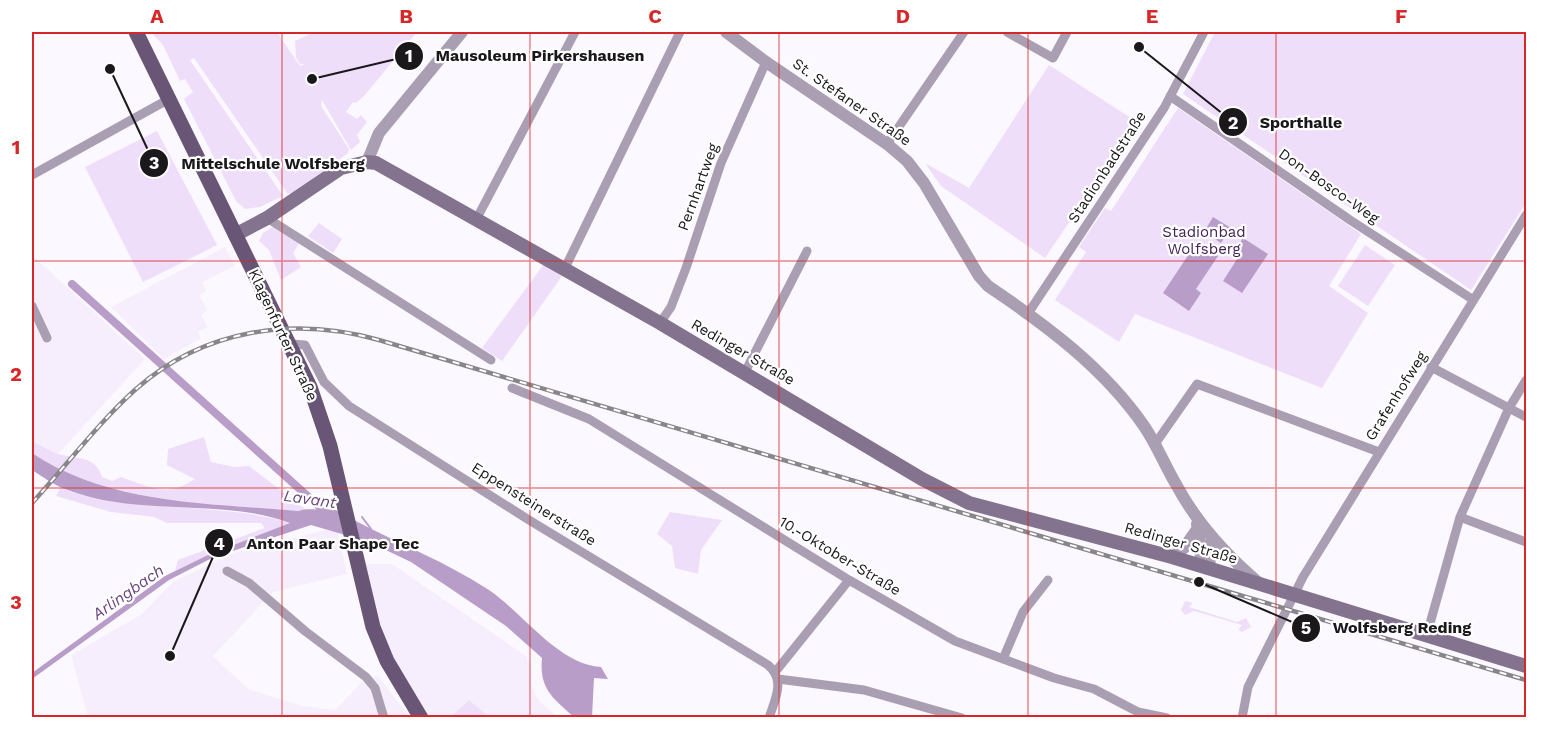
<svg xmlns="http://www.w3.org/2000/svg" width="1558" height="749" viewBox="0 0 1558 749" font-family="'Work Sans',sans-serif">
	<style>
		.built { fill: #f7eefd }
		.green { fill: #efdefa }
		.water { fill: #b79dc7 }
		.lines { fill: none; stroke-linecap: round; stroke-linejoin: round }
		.stream { stroke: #b79dc7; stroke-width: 2 }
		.canal { stroke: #b79dc7; stroke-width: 8 }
		.minor { stroke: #aa9fb2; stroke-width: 9 }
		.tertiary { stroke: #aa9fb2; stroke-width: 12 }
		.secondary { stroke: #84738e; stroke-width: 14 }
		.primary { stroke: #695575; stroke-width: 15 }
		.rail-casing { stroke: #89868b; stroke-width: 4.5 }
		.rail { stroke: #fff; stroke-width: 2; stroke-dasharray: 7; stroke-linecap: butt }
		.grid { fill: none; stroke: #d62828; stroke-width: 1.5; stroke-opacity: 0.55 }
		.labels { text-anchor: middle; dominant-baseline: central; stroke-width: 4.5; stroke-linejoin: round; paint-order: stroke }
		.street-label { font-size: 15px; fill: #1a181b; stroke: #fff }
		.park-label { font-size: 15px; fill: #442256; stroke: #fff }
		.water-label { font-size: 16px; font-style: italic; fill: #67437b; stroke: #fff }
		.leader { fill: none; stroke: #1a181b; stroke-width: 2 }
		.callout-dot { fill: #1a181b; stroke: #fff; stroke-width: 2 }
		.mark-label { font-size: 18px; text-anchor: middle; font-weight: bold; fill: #fff }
		.callout-label { font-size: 16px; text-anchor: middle; font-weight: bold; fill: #1a181b; stroke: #fff; stroke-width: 4.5; stroke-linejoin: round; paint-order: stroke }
		.neatline { fill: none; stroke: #d62828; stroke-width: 2 }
		.grid-label { font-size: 20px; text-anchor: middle; font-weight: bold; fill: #d62828 }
	</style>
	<rect width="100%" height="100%" fill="#fcf8ff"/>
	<path class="built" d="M 225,247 L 235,266 L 202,282 L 206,291 L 199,295 L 207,310 L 201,315 L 208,327 L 198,332 L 201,338 L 164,359 L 111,307 Z
		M 32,255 L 145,359 L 58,454 L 32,441 Z
		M 337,527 L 347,574 L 273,592 L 213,656 L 248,689 L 302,706 L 335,710 L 365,679 L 378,676 L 410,717 L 88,717 L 71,655 L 142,614 L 174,581 L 206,566 L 234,553 Z
		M 365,564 L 392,564 L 526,656 L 531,667 L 531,685 L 538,700 L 557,717 L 429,717 L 400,673 L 383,633 L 363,567 Z"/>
	<path class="green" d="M 151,32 L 277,32 L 300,66 L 305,64 L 300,64 L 296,58 L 295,41 L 314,32 L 417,32 L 364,96 L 356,103 L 353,102 L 346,112 L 357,119 L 361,115 L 367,122 L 357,135 L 360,142 L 351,150 L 322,100 L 321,106 L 349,149 L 348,153 L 293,194 L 287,193 L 194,58 L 190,60 L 283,196 L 260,207 L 245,209 L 236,201 L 184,99 L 193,92 L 185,79 L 180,81 L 163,45 Z
		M 1215,32 L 1314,32 L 1318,34 L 1320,32 L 1526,32 L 1526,203 L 1471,290 L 1183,94 Z
		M 1049,65 L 1137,122 L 1045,258 L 941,186 L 925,163 L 969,188 Z
		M 1178,108 L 1361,234 L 1329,286 L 1368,313 L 1322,388 L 1135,314 L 1119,342 L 1055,300 L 1086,252 L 1079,247 L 1105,208 L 1111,211 Z
		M 157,131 L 217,245 L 143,282 L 85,167 Z
		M 319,223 L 342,239 L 333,253 L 308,236 Z
		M 274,226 L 300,242 L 293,253 L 301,267 L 281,280 L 269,250 L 259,241 L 263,233 Z
		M 1365,245 L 1395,265 L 1368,306 L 1338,286 Z
		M 544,264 L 562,276 L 502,361 L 482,348 Z
		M 204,437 L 211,462 L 234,467 L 249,466 L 305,509 L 299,511 C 210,503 109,505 32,453 L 32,441 C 40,445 49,450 58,454 C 75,459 96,455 102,477 L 112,481 L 121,477 C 150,487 168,498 195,479 L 167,465 L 168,449 Z
		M 61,487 C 76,495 96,498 114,501 C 172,510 234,506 291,523 L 208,555 L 175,571 L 178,560 L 265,528 L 261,523 L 167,523 L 154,517 L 111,512 L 56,496 Z
		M 670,512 L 722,520 L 701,550 L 698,574 L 675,568 L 672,546 L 657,534 Z
		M 1185,601 L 1193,603 L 1189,607 L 1237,622 L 1246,618 L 1251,627 L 1242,632 L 1238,630 L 1242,625 L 1194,611 L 1185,615 L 1181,610 Z
		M 469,700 L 489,717 L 451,717 Z"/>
	<path class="water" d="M 1213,217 L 1231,228 L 1221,243 L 1204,232 Z
		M 1243,238 L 1268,254 L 1242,293 L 1223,281 L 1239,256 L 1234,252 Z
		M 1197,242 L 1218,256 L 1196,289 L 1201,293 L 1189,311 L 1163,293 Z
		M 32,453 C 109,505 210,503 299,511 C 310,507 322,512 334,509 C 384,538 440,558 489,590 C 524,614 558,664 601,667 L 608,679 L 594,678 L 592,717 L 574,717 C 553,698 539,689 542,658 L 506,626 L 411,562 L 369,542 L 311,525 L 212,558 L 169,580 L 32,679 L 32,673 L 165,576 L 208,555 L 290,523 C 224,498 137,517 68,490 C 55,486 43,477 32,470 Z"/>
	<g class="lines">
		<path class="stream" d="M 362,517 L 371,529"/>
		<path class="canal" d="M 72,284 L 332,518"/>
		<path class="minor" d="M 1007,32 L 1053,58 L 1067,32
			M 1170,96 L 1350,220 L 1472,299
			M 887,144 L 964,32
			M 32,175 L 169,99
			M 267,218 L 491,360
			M 477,218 L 575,32
			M 565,268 L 680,32
			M 32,306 L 47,338
			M 1027,315 L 1164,108 L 1204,32
			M 660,323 L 671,307 L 686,268 L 721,163 L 766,62
			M 291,344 L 305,345 L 324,382 L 349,406 L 529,520 L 768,665 C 786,680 775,699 769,718
			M 1431,367 L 1526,417
			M 745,372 L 807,251
			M 512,388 L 589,419 L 849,580 L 955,641 L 1054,678 L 1094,689 L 1138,712 L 1167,718
			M 1155,444 L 1197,384 L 1379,452
			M 1460,517 L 1526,542
			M 227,571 L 249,583 L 305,631 L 366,677 L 375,688 L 384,718
			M 1427,634 L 1460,517 L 1509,408 L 1526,380
			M 1003,659 L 1023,612 L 1048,580
			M 776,671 L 849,580
			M 778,679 L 864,690 L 962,718
			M 1242,718 L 1248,687 L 1303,577 L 1526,215"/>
		<path class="tertiary" d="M 726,32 L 766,62 L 887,144 L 907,161 L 924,183 L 979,276 L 988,286 C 1046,325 1104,368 1144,426 C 1157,445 1165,466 1177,486 C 1198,525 1226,555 1259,583
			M 367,162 L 379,133 L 462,32
			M 1197,524 L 1201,548 L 1200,565
			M 1172,557 L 1184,548 L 1198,528
			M 1209,567 L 1212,539"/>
		<path class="secondary" d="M 235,235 L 267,218 L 341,168 L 367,162 L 376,163 L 660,323 L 922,479 L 969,503 L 1172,557 L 1526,666"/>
		<path class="primary" d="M 136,32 L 310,387 L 330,446 L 373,627 L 387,661 L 421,718"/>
		<g class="rail-casing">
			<path id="rail" d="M 32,503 C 66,466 98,423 136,389 C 204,329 293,316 379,340 L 1526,680"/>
		</g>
		<use href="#rail" class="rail"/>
	</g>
	<path class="grid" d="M 282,32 L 282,718M 530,32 L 530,718M 779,32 L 779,718M 1028,32 L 1028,718M 1276,32 L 1276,718M 32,261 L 1526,261M 32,488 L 1526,488"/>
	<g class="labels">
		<g class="street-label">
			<text transform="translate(852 102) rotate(35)">St. Stefaner Straße</text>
			<text transform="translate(1107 167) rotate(-57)">Stadionbadstraße</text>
			<text transform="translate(1329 186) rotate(35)">Don-Bosco-Weg</text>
			<text transform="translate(698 187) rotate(-70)">Pernhartweg</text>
			<text transform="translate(283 335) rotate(65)">Klagenfurter Straße</text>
			<text transform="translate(743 352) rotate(30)">Redinger Straße</text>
			<text transform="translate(1396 396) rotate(-58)">Grafenhofweg</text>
			<text transform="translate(534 504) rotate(32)">Eppensteinerstraße</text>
			<text transform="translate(1181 543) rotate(16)">Redinger Straße</text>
			<text transform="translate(840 556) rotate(31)">10.-Oktober-Straße</text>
		</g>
		<g class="park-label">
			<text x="1204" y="232">Stadionbad<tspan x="1204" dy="17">Wolfsberg</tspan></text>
		</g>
		<g class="water-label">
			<text transform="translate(310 499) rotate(8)">Lavant</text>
			<text transform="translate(128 592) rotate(-35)">Arlingbach</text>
		</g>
	</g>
	<path class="leader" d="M312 79L409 56M1139 47L1233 122M110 69L154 163M170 656L219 543M1199 582L1306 628"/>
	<g class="callout-dot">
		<circle cx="312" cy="79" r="6"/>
		<circle cx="1139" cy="47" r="6"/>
		<circle cx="110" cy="69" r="6"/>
		<circle cx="170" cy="656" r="6"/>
		<circle cx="1199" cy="582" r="6"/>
		<circle cx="409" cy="56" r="15"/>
		<circle cx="1233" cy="122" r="15"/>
		<circle cx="154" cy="163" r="15"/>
		<circle cx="219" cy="543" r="15"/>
		<circle cx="1306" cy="628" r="15"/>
	</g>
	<g class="mark-label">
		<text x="409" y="62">1</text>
		<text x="1233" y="129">2</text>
		<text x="154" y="169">3</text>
		<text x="219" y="550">4</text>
		<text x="1306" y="634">5</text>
	</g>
	<g class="callout-label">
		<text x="540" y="61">Mausoleum Pirkershausen</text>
		<text x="1301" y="128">Sporthalle</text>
		<text x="273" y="169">Mittelschule Wolfsberg</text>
		<text x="333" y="549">Anton Paar Shape Tec</text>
		<text x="1402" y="633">Wolfsberg Reding</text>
	</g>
	<rect width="1558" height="749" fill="none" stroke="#ffffff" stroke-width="66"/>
	<rect x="33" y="33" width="1492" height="683" class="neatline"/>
	<g class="grid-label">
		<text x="157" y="23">A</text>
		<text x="406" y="23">B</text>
		<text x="655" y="23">C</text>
		<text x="903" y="23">D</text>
		<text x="1152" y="23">E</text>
		<text x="1401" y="23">F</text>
		<text x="16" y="154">1</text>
		<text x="16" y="381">2</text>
		<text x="16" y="609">3</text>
	</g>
</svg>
